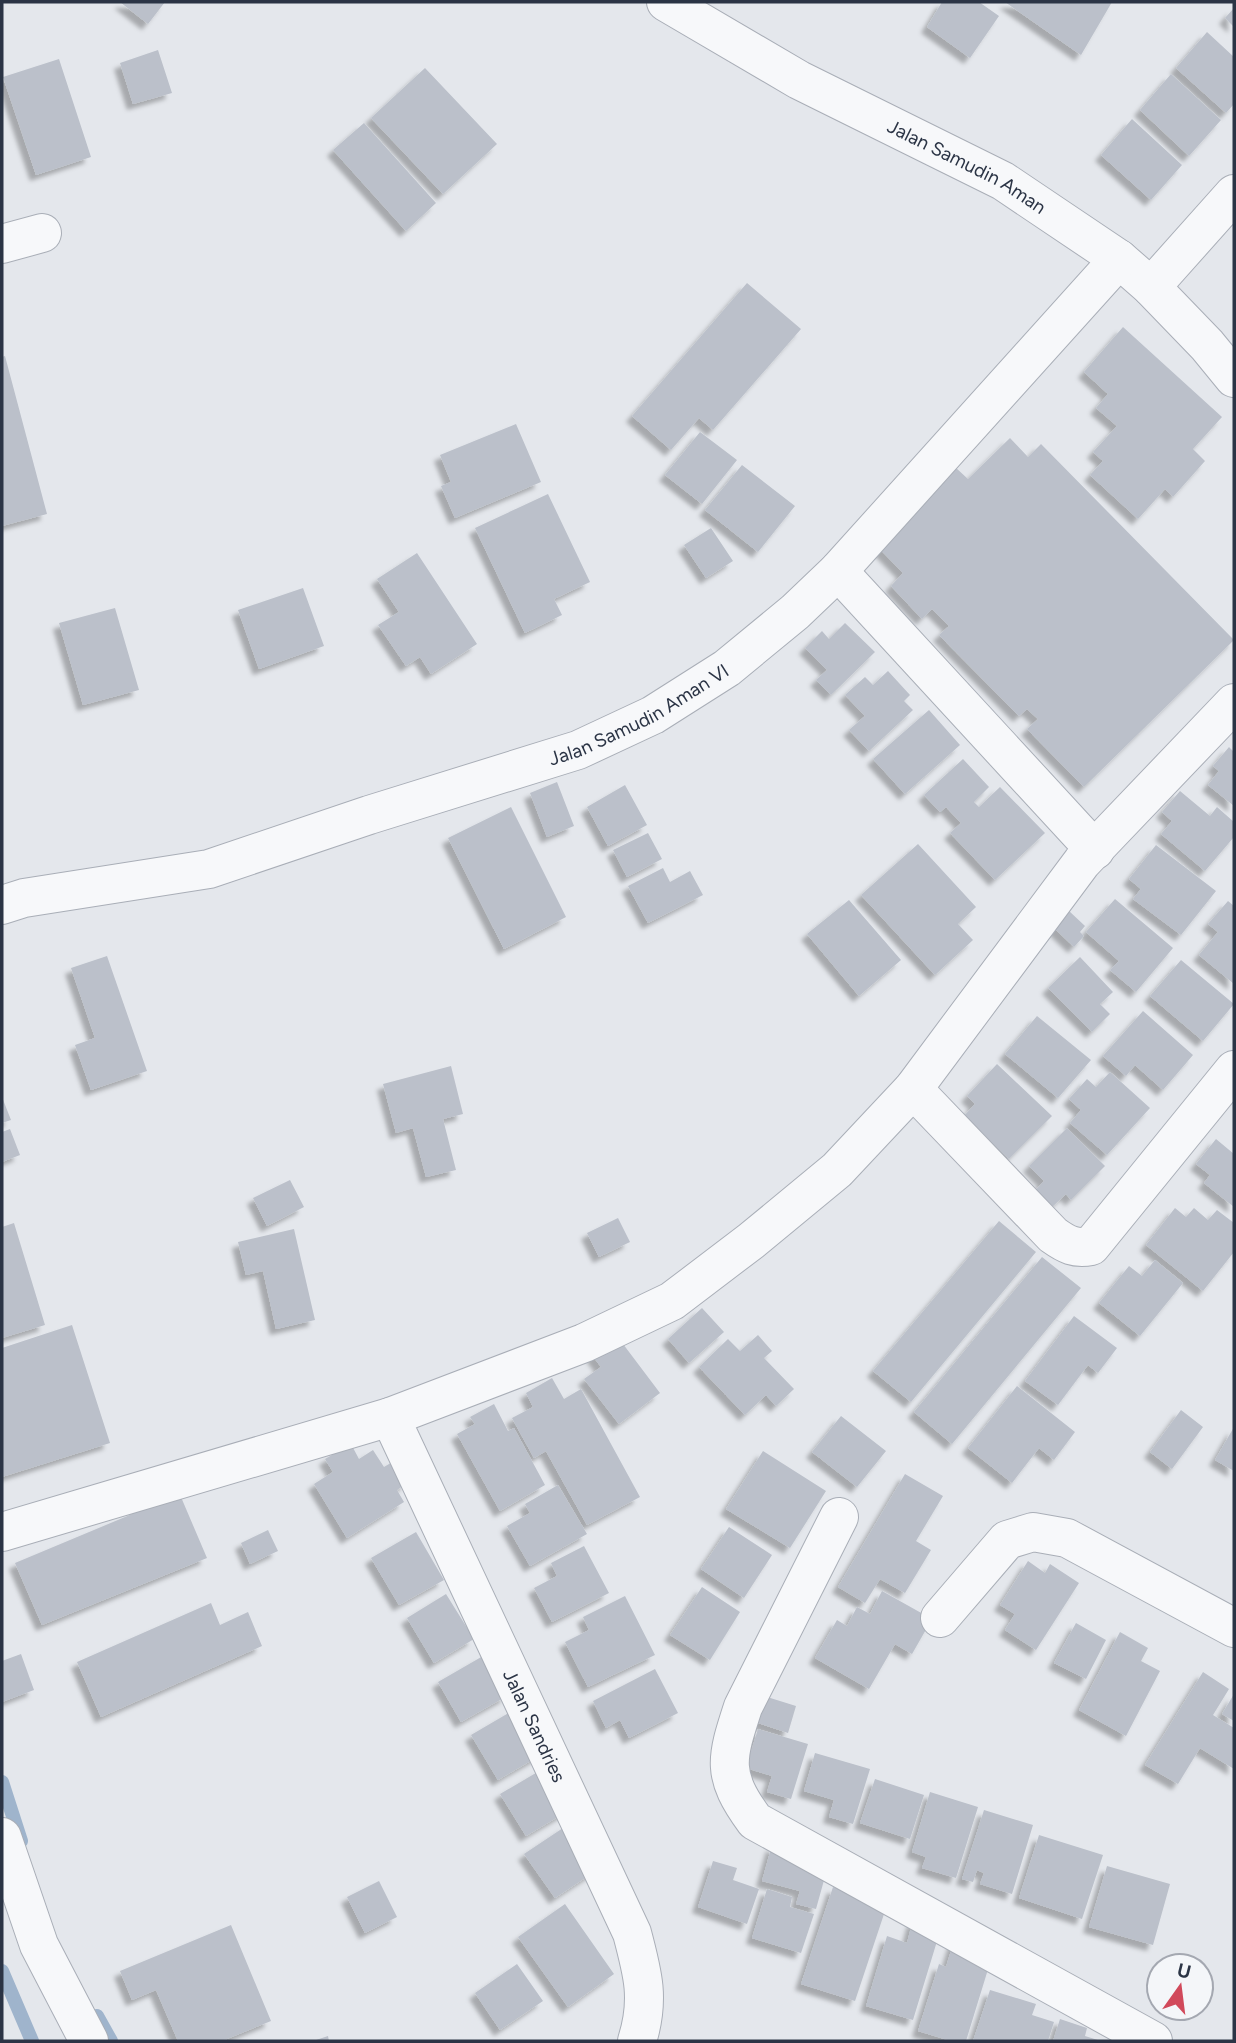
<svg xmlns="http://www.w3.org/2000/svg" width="1236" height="2043" viewBox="0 0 1236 2043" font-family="Figtree,sans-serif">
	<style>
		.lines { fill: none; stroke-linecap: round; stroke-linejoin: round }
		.stream { stroke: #9fb4cc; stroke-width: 14 }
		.building { fill: #bbc0ca; filter: url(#shadow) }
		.minor-casing { stroke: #a9aeb7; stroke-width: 40 }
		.minor { stroke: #f7f8fa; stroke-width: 38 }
		.labels { text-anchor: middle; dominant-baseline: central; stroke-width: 7; stroke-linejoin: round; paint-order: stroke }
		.street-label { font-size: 19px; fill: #2b3445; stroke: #f4f6f9 }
	</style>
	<defs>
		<filter id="shadow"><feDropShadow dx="-6" dy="6" stdDeviation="2" flood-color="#0004"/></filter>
	</defs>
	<rect width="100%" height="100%" fill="#e4e7ec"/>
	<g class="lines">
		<path class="stream" d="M 2,1782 L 21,1841
			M 2,1971 L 32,2041
			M 97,2016 L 111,2041"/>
	</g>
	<path class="building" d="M 120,2 L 165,2 L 148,24 Z
		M 942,2 L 979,2 L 999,16 L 970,58 L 927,27 Z
		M 1005,2 L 1112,2 L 1081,55 Z
		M 1234,8 L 1234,27 L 1225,18 Z
		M 1207,32 L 1234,57 L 1234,104 L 1226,113 L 1176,68 Z
		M 158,50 L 172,93 L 133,104 L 120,63 Z
		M 59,59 L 91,157 L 36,175 L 3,77 Z
		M 425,68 L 497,144 L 443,194 L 371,118 Z
		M 1171,74 L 1221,120 L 1189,156 L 1140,110 Z
		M 1132,119 L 1182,165 L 1151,200 L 1101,155 Z
		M 364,123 L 436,203 L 406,231 L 333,150 Z
		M 747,283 L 801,329 L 713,430 L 699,418 L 671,450 L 632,416 Z
		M 1123,327 L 1222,417 L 1193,449 L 1205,461 L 1173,497 L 1165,489 L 1138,519 L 1090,475 L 1103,461 L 1093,452 L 1117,426 L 1096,408 L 1108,394 L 1084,372 Z
		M 5,356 L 47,514 L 2,526 L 2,357 Z
		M 516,424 L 541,482 L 455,518 L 441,486 L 451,482 L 440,455 Z
		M 700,432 L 737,460 L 702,504 L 665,475 Z
		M 1010,438 L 1028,457 L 1041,444 L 1234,640 L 1084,787 L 1027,729 L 1038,719 L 1027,709 L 1019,716 L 939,635 L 949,626 L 932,609 L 922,619 L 891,586 L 903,573 L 876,545 L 955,467 L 968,479 Z
		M 742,465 L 795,506 L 758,552 L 705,510 Z
		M 548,494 L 590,582 L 554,599 L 562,615 L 525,633 L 475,528 Z
		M 711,528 L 733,561 L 706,578 L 684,545 Z
		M 417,553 L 477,644 L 431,674 L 420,657 L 406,666 L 378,625 L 399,612 L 377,579 Z
		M 303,588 L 324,646 L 259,669 L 238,610 Z
		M 115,608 L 139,690 L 83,705 L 59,623 Z
		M 845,623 L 875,652 L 831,695 L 816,680 L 827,670 L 805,648 L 822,631 L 829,639 Z
		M 888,671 L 910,695 L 904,701 L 913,710 L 869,751 L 849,730 L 865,716 L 845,695 L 865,677 L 873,685 Z
		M 929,710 L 960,745 L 905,794 L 873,759 Z
		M 1229,747 L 1234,752 L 1234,806 L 1208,785 L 1219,771 L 1213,766 Z
		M 963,759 L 989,787 L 974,802 L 979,807 L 1000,787 L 1045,833 L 995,880 L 950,833 L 961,823 L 946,807 L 940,812 L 924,795 Z
		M 557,782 L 574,826 L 547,837 L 530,793 Z
		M 625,785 L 647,825 L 608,846 L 587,807 Z
		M 1180,791 L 1210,816 L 1217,807 L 1234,822 L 1234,837 L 1205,871 L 1161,834 L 1172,821 L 1162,812 Z
		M 511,807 L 566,917 L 504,949 L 448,838 Z
		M 648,833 L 662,859 L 627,877 L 613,850 Z
		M 918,844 L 976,907 L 958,924 L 973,940 L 935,975 L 861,895 Z
		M 1156,845 L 1216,891 L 1181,935 L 1133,899 L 1141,889 L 1129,879 Z
		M 663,868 L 670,882 L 690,871 L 703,895 L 648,923 L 628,886 Z
		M 1115,899 L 1173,948 L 1136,992 L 1110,970 L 1119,961 L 1086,932 Z
		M 849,900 L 901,960 L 859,996 L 807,934 Z
		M 1228,901 L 1234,906 L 1234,984 L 1199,955 L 1218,932 L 1208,924 Z
		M 1068,910 L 1085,926 L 1080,932 L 1084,936 L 1074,947 L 1053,927 Z
		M 107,956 L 147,1071 L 91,1090 L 75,1045 L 95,1038 L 71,968 Z
		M 1080,957 L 1113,992 L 1100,1004 L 1110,1014 L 1092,1032 L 1048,988 Z
		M 1181,960 L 1234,1004 L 1203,1041 L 1150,996 Z
		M 1143,1011 L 1193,1055 L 1163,1090 L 1135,1065 L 1126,1076 L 1103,1056 Z
		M 1037,1016 L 1091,1060 L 1058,1098 L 1005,1054 Z
		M 997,1064 L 1052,1116 L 1009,1159 L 964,1116 L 975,1104 L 967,1096 Z
		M 451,1066 L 463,1114 L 443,1119 L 456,1170 L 426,1177 L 413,1128 L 396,1133 L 383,1084 Z
		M 1110,1072 L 1150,1108 L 1107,1155 L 1070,1123 L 1081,1110 L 1069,1099 L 1087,1079 L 1096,1087 Z
		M 2,1097 L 11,1120 L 2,1123 Z
		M 1067,1128 L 1105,1166 L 1071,1200 L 1066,1194 L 1051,1208 L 1034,1192 L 1044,1181 L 1029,1166 Z
		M 10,1129 L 20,1155 L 2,1162 L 2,1132 Z
		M 1216,1139 L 1234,1154 L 1234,1207 L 1204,1183 L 1210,1175 L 1196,1164 Z
		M 290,1180 L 304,1207 L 267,1226 L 253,1198 Z
		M 1175,1208 L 1186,1217 L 1194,1208 L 1208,1220 L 1217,1210 L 1234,1223 L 1234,1252 L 1203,1291 L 1146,1245 Z
		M 618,1218 L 630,1242 L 599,1257 L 587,1233 Z
		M 999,1221 L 1036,1252 L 911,1402 L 873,1371 Z
		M 14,1223 L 45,1325 L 2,1338 L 2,1227 Z
		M 294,1229 L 315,1320 L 276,1329 L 263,1271 L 246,1275 L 238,1242 Z
		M 1042,1257 L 1081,1288 L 952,1444 L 914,1412 Z
		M 1155,1260 L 1183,1283 L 1140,1336 L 1099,1303 L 1129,1266 L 1142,1276 Z
		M 702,1308 L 724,1332 L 689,1363 L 668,1339 Z
		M 1074,1316 L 1117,1348 L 1098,1373 L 1088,1365 L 1058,1405 L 1025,1381 Z
		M 72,1325 L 110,1443 L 2,1477 L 2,1348 Z
		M 758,1335 L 772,1351 L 764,1358 L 794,1389 L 776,1406 L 766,1395 L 745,1415 L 699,1367 L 728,1339 L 740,1351 Z
		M 617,1336 L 660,1393 L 619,1424 L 584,1379 L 601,1367 L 592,1355 Z
		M 552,1378 L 564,1399 L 581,1389 L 640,1497 L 587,1525 L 546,1451 L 534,1458 L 512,1418 L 533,1407 L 526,1393 Z
		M 1017,1386 L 1075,1432 L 1054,1460 L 1039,1448 L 1012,1483 L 968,1448 Z
		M 494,1404 L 508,1431 L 514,1428 L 545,1485 L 500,1511 L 457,1434 L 475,1424 L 470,1417 Z
		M 1181,1410 L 1203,1427 L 1172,1469 L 1150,1452 Z
		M 841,1416 L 886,1451 L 857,1487 L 812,1452 Z
		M 1234,1427 L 1234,1471 L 1215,1460 Z
		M 351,1444 L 359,1459 L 373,1450 L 384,1467 L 394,1461 L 407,1483 L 397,1490 L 404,1502 L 347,1538 L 314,1484 L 333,1472 L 325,1459 Z
		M 763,1451 L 826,1491 L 790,1548 L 726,1509 Z
		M 905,1474 L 943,1496 L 916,1541 L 931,1550 L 905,1593 L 880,1579 L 865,1603 L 838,1587 Z
		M 175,1483 L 207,1558 L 42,1625 L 15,1563 L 137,1512 L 131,1498 Z
		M 558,1485 L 587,1534 L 530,1566 L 507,1526 L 530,1513 L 525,1504 Z
		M 729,1527 L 772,1555 L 744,1598 L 701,1569 Z
		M 268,1530 L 278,1551 L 250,1564 L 241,1543 Z
		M 416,1532 L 444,1580 L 399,1605 L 371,1558 Z
		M 584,1546 L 609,1593 L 552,1622 L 534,1588 L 557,1576 L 551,1563 Z
		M 1028,1561 L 1045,1573 L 1050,1564 L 1079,1583 L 1036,1650 L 1005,1630 L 1015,1614 L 1000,1605 Z
		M 702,1587 L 740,1612 L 710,1660 L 670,1635 Z
		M 882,1591 L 932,1619 L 912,1654 L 895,1644 L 869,1689 L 815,1658 L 837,1620 L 847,1626 L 857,1607 L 870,1614 Z
		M 446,1594 L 474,1639 L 434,1663 L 407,1618 Z
		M 625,1596 L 655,1655 L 588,1687 L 565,1642 L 589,1630 L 583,1617 Z
		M 211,1603 L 220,1625 L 248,1612 L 262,1646 L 101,1717 L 77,1662 Z
		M 1076,1623 L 1106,1640 L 1086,1679 L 1054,1663 Z
		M 1120,1632 L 1148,1648 L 1141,1661 L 1160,1671 L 1126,1736 L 1079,1710 Z
		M 21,1654 L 34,1690 L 2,1702 L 2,1661 Z
		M 483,1656 L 507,1696 L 461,1722 L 438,1682 Z
		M 655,1669 L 678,1713 L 629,1738 L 620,1720 L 606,1728 L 593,1701 Z
		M 1203,1672 L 1229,1689 L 1213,1715 L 1234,1728 L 1234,1769 L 1200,1748 L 1178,1784 L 1145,1765 Z
		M 1234,1694 L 1234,1721 L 1222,1714 Z
		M 764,1696 L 796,1706 L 788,1733 L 755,1722 Z
		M 512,1711 L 539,1756 L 498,1780 L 471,1735 Z
		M 758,1729 L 808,1744 L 791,1799 L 767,1792 L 772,1776 L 746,1768 Z
		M 815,1753 L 870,1769 L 853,1824 L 829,1817 L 834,1800 L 804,1791 Z
		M 541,1770 L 566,1812 L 526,1836 L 500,1794 Z
		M 875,1779 L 924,1795 L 910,1839 L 860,1823 Z
		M 930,1792 L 978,1807 L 956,1878 L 922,1868 L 926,1857 L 912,1852 Z
		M 984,1810 L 1033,1825 L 1012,1894 L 980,1884 L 984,1873 L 977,1870 L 973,1882 L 962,1879 Z
		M 566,1826 L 597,1870 L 555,1898 L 524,1854 Z
		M 1039,1835 L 1103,1855 L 1082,1919 L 1019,1898 Z
		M 772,1845 L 826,1873 L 816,1909 L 796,1904 L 800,1891 L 762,1881 Z
		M 713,1861 L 737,1868 L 733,1880 L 759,1889 L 747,1924 L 698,1907 Z
		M 1107,1866 L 1170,1884 L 1153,1945 L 1089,1927 Z
		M 379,1881 L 397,1917 L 365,1933 L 347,1897 Z
		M 833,1887 L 887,1905 L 855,2001 L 801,1984 Z
		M 767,1889 L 792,1897 L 790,1907 L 814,1914 L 801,1953 L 752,1938 Z
		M 565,1904 L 614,1974 L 568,2007 L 518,1937 Z
		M 913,1920 L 941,1928 L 913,2020 L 866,2006 L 887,1936 L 907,1943 Z
		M 231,1925 L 271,2021 L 222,2041 L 178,2041 L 156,1990 L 132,2000 L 120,1971 Z
		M 954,1941 L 993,1953 L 966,2041 L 951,2041 L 918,2031 L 939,1964 L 946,1967 Z
		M 517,1964 L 543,2001 L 500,2030 L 475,1993 Z
		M 990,1990 L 1036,2004 L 1032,2015 L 1054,2022 L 1048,2041 L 973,2041 Z
		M 1060,2019 L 1087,2028 L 1085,2036 L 1101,2041 L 1053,2041 Z
		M 328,2036 L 329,2041 L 313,2041 Z"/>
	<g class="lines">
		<g class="minor-casing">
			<g id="minor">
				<path id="s1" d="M 666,2 L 799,80 L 1003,181 L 1119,259 L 1151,287 L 1207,345 L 1234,378"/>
				<path d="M 2,244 L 42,233"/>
				<path d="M 1151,287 L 1234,194"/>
				<path d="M 838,571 L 1095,850"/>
				<path id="s2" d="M 2,905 L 24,898 L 209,869 L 369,815 L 578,750 L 653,715 L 727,668 L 795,612 L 838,571 L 1119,259"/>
				<path d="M 913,1089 L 1053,1235 C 1067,1245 1075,1249 1091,1246 L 1234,1070"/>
				<path id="s3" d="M 390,1417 L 632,1933 C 643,1974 650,2000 637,2041"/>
				<path d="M 839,1517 L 743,1707 C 726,1759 721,1775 755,1821 L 1153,2041"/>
				<path d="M 2,1532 L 390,1417 L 584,1343 L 672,1301 L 751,1241 L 837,1170 L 913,1089 L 1082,862 L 1234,703"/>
				<path d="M 940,1618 L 1007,1540 L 1033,1532 L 1067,1538 L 1234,1628"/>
				<path d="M 2,1837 L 39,1945 L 89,2041"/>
			</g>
		</g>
		<use href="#minor" class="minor"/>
	</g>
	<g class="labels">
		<g class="street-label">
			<text stroke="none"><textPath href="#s1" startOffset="343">Jalan Samudin Aman</textPath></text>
			<text stroke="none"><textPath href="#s2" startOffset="668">Jalan Samudin Aman VI</textPath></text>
			<text stroke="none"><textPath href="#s3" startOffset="341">Jalan Sandries</textPath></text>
		</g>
	</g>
	<rect width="1236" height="2043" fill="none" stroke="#2b3445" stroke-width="7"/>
	<g transform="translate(1180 1987) rotate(14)"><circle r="33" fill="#f4f6f9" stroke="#a4a8b1" stroke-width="2"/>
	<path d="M0-5L12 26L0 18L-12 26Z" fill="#d1495b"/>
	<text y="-10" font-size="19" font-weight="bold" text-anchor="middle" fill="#2b3445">U</text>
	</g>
</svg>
